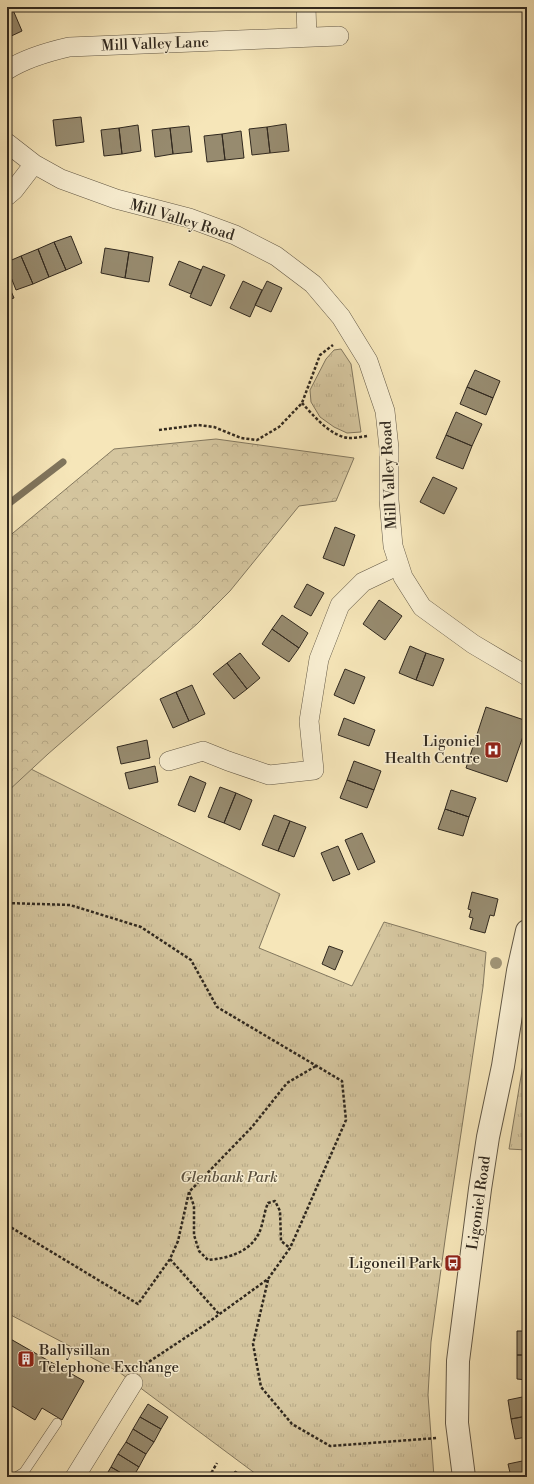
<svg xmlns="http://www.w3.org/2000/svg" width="534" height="1484" viewBox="0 0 534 1484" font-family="'Libre Bodoni',serif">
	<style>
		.grass { fill: url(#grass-tufts); stroke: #83785f }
		.forest { fill: url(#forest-crowns); stroke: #83785f }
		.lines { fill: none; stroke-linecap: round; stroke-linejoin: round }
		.stream { stroke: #7f745c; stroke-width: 7 }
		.building { fill: #978b6f; stroke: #31291f }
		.service-casing { stroke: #625846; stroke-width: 10 }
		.minor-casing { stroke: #625846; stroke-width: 20 }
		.tertiary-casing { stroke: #625846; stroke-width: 24 }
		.path { stroke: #31291f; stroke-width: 2.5; stroke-dasharray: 3 2; stroke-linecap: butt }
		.service { stroke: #f9efd2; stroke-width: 9 }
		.minor { stroke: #f9efd2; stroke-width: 19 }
		.tertiary { stroke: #f9efd2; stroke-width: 22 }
		.tree { fill: #a09476 }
		.labels { text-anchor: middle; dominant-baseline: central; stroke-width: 3; stroke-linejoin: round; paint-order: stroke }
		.street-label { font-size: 15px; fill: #31291f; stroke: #f9efd2 }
		.poi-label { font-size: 15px; fill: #31291f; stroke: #f9efd2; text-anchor: end }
		.park-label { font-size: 15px; font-style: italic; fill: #5a503f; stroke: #f9efd2 }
	</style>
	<defs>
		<pattern id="grass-tufts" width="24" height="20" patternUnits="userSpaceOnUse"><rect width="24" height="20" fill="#d5c69f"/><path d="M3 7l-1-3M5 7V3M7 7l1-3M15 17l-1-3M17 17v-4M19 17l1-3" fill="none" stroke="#b7aa88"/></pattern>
		<pattern id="forest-crowns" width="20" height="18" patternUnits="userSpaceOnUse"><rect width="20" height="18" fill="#d5c69f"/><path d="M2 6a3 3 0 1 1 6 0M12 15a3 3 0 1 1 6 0" fill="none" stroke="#b7aa88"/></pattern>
	</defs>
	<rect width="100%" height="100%" fill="#f6e6b9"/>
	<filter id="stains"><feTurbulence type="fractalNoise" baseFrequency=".005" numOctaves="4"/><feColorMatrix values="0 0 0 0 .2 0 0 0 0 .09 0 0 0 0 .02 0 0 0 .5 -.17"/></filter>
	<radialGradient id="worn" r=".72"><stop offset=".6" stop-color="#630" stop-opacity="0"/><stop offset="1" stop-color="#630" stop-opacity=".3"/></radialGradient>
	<path class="grass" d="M 341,349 L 351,364 L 361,432 L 347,433 L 334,427 L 320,417 L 311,402 L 310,390 L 326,359 L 334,350 Z
		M 7,757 L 280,894 L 259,948 L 352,986 L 384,922 L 486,952 L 483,987 L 446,1233 L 431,1342 L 428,1395 L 434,1477 L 260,1477 L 119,1372 L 7,1313 Z
		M 527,1040 L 527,1150 L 509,1149 Z"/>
	<path class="forest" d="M 216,439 L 354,458 L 336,501 L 299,506 L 230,591 L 197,624 L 48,754 L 7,792 L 7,538 L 114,449 Z"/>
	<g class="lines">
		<path class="stream" d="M 7,505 L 63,462"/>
	</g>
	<path class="building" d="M 7,7 L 17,7 L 17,8 L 7,12 Z
		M 48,7 L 69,7 L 69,9 L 48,10 Z
		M 69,7 L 90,7 L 90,8 L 69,9 Z
		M 13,10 L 22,31 L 7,38 L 7,12 Z
		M 81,117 L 84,142 L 56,146 L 53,120 Z
		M 286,124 L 289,151 L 270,153 L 267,127 Z
		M 138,125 L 141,151 L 122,154 L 119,128 Z
		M 189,126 L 192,152 L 173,154 L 170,128 Z
		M 267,127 L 270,153 L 252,155 L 249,129 Z
		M 119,128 L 122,154 L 104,156 L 101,130 Z
		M 170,128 L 173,154 L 155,157 L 152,130 Z
		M 241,131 L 244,158 L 225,160 L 222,134 Z
		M 222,134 L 225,160 L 207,162 L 204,136 Z
		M 71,236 L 82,263 L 66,270 L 54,242 Z
		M 54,242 L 66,270 L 49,277 L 38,249 Z
		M 105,248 L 129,252 L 125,278 L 101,273 Z
		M 38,249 L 49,277 L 33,284 L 21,256 Z
		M 129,252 L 153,257 L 149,282 L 125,278 Z
		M 21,256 L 33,284 L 16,290 L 7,267 L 7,262 Z
		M 179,261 L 201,270 L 191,294 L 169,285 Z
		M 203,266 L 225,275 L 211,306 L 190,297 Z
		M 243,281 L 262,290 L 250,317 L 230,308 Z
		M 267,281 L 282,288 L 271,312 L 255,305 Z
		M 7,282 L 14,298 L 7,300 Z
		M 475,370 L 500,381 L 493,398 L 467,387 Z
		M 467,387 L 493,398 L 486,415 L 460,404 Z
		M 456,412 L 482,424 L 472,446 L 446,435 Z
		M 446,435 L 472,446 L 463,469 L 436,458 Z
		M 433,477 L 457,488 L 444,514 L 420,502 Z
		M 335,527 L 355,535 L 344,566 L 323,558 Z
		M 307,584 L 324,593 L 311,616 L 294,607 Z
		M 379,600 L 402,616 L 385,640 L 363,624 Z
		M 282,615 L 308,633 L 299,648 L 272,629 Z
		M 272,629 L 299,648 L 289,662 L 262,644 Z
		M 410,646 L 426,653 L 416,680 L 399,673 Z
		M 240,653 L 260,678 L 247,689 L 227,663 Z
		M 426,653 L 444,659 L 433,686 L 416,680 Z
		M 227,663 L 247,689 L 234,699 L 213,674 Z
		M 345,669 L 365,677 L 354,704 L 334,695 Z
		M 192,685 L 205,714 L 189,721 L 176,692 Z
		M 176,692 L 189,721 L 173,728 L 160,699 Z
		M 486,707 L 527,721 L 527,725 L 507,782 L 466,768 Z
		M 344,718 L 375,730 L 369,746 L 338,735 Z
		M 147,740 L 150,758 L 121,764 L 117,747 Z
		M 354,761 L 381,771 L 374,790 L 347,780 Z
		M 155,766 L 158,782 L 129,789 L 125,773 Z
		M 190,776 L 206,783 L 195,812 L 178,805 Z
		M 347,780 L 374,790 L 367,808 L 340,798 Z
		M 220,787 L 236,793 L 224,823 L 208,817 Z
		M 451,790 L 476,798 L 469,817 L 445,809 Z
		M 236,793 L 252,800 L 240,830 L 224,823 Z
		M 445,809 L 469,817 L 463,836 L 438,829 Z
		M 274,815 L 290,821 L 278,851 L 262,845 Z
		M 290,821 L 306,827 L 294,857 L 278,851 Z
		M 362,833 L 375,862 L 358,870 L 345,840 Z
		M 338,846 L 350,874 L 333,881 L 321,853 Z
		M 472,892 L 498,899 L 494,916 L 490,915 L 485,933 L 470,929 L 473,918 L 469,917 L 471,910 L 468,909 Z
		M 329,946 L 343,951 L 335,970 L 322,964 Z
		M 526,1274 L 527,1274 L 527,1296 L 526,1296 Z
		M 526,1296 L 527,1296 L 527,1316 L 525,1316 Z
		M 517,1331 L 527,1331 L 527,1355 L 517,1355 Z
		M 7,1337 L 84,1381 L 62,1420 L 42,1408 L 35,1420 L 7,1403 Z
		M 517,1355 L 527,1355 L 527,1380 L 517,1379 Z
		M 527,1396 L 527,1416 L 511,1419 L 508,1400 Z
		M 148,1404 L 168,1417 L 161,1429 L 140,1417 Z
		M 527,1416 L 527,1437 L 515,1439 L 511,1419 Z
		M 140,1417 L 161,1429 L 154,1442 L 133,1429 Z
		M 133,1429 L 154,1442 L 146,1454 L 126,1442 Z
		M 126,1442 L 146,1454 L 139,1467 L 118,1454 Z
		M 118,1454 L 139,1467 L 133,1477 L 128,1477 L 111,1467 Z
		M 527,1460 L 527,1477 L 511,1477 L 508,1464 Z
		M 111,1467 L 128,1477 L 105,1477 Z
		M 235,1471 L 246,1477 L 232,1477 Z"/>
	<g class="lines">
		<g class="service-casing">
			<path id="service" d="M 16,1477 L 24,1472 L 57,1423"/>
		</g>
		<g class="minor-casing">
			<path id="minor" d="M 306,7 L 307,37
				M 7,70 C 26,58 47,52 69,47 L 339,36
				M 7,143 L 34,164 L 61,179 L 116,199 L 189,218 L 235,235 L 276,256 L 313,284 L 341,317 L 368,361 L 385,411 L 389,448 L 389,500 L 393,546 L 403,577 L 422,607 L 473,644 L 527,676
				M 7,196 L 14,190 L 34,164
				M 169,761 L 203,751 L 228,761 L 269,775 L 314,770 L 309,721 L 319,659 L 340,605 L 363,582 L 399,565
				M 75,1477 L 133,1383"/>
		</g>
		<g class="tertiary-casing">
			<path id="tertiary" d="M 464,1477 L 457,1423 L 458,1361 L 480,1189 L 488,1137 L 503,1066 L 518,971 L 527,931"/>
		</g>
		<path class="path" d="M 302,403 C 314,416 329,435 348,438 C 354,438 362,437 367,436
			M 159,430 L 198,425 L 214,427 L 241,438 L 257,440 L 279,427 L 302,403 L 320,355 L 333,345
			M 7,903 L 70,905 L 141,927 L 191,960 L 217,1007 L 342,1081 L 346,1120 L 299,1228 L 290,1248 L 268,1279 L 203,1326 L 147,1363 L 145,1366
			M 189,1192 L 194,1206 L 194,1235 L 199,1251 L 208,1260 C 228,1258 249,1253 259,1233 C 263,1225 264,1212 268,1203 L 275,1201 L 280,1211 L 281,1241 L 290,1248
			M 7,1225 L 138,1304 L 170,1259 L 178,1241 L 189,1192 L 252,1127 L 287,1083 L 316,1066
			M 170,1259 L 219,1314
			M 268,1280 L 253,1344 L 261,1387 L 292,1424 L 330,1446 L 437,1438
			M 209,1477 L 217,1463"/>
		<use href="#service" class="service"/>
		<use href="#minor" class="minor"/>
		<use href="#tertiary" class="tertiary"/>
	</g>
	<circle class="tree" cx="496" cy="963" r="6"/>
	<defs>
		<g id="hospital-square" transform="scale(0.9)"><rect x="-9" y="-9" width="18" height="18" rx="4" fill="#8f2418" stroke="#f9efd2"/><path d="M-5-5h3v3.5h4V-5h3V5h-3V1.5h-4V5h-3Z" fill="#fff"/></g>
		<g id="bus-square" transform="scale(0.9)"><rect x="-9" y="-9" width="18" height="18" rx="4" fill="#8f2418" stroke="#f9efd2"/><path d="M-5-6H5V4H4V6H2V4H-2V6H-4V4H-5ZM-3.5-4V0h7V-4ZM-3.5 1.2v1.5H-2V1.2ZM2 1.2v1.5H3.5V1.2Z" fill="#fff"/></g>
		<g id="building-square" transform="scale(0.9)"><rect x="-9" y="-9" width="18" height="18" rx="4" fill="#8f2418" stroke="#f9efd2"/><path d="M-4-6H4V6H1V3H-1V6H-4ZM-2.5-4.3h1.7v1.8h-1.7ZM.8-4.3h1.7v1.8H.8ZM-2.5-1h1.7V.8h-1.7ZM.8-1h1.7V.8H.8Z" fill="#fff"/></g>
	</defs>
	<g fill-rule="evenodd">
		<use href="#hospital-square" x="493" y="750"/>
		<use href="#bus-square" x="453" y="1263"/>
		<use href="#building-square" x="26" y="1359"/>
	</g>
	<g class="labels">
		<g class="street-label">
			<text transform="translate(155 44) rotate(-2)">Mill Valley Lane</text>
			<text transform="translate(182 220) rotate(17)">Mill Valley Road</text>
			<text transform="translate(389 475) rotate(-93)">Mill Valley Road</text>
			<text transform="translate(479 1203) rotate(-82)">Ligoniel Road</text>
		</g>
		<g class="poi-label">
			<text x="480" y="741">Ligoniel<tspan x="480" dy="17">Health Centre</tspan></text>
			<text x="440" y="1263">Ligoneil Park</text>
			<text x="39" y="1350" text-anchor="start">Ballysillan<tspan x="39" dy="17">Telephone Exchange</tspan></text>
		</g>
		<g class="park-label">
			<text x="229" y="1177">Glenbank Park</text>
		</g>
	</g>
	<rect width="534" height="1484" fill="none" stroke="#f6e6b9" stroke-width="24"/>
	<rect x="8" y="8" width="518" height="1468" fill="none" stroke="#31291f" stroke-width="2"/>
	<rect x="12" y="12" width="510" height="1460" fill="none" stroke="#31291f"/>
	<rect width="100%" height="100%" filter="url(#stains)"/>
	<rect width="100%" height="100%" fill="url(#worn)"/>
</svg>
